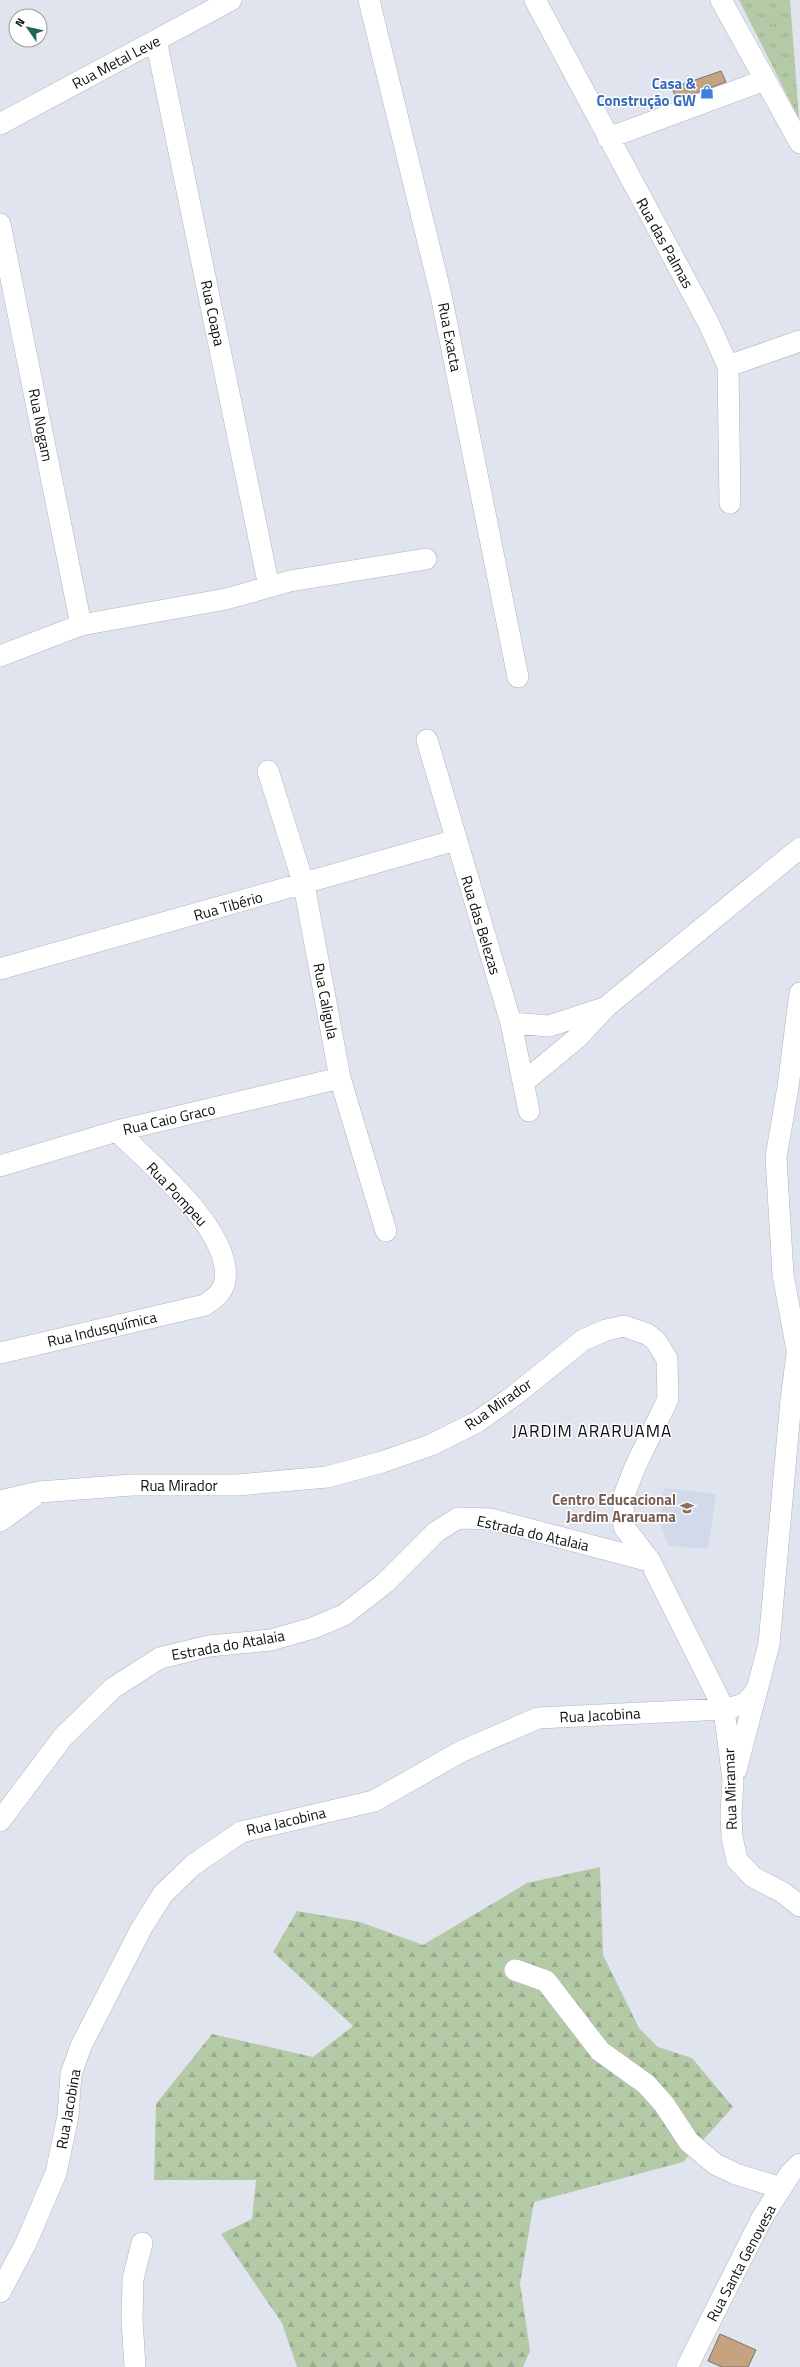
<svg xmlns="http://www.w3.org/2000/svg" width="800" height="2367" viewBox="0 0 800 2367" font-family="'Titillium Web',sans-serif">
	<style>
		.built { fill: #d2d9eb }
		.forest { fill: url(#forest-firs) }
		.park { fill: url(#park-tufts) }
		.building { fill: #c5a381; stroke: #7b736b }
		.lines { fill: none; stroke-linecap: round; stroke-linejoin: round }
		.minor-casing { stroke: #b0b4be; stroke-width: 22 }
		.minor { stroke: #fff; stroke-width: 21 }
		.labels { text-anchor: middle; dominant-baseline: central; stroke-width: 3; stroke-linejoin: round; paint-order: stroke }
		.street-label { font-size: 15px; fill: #0d0f12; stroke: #fff }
		.shop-label { font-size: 15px; font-weight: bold; fill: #366cbe; stroke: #fff; text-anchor: end }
		.education-label { font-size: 15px; font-weight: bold; fill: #785e54; stroke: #fff; text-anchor: end }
		.quarter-label { font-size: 17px; letter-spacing: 1px; fill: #0d0f12; stroke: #fff }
	</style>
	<defs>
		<pattern id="forest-firs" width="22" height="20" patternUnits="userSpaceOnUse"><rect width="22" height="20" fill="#b4c9a5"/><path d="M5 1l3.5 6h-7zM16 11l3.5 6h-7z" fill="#9aab8d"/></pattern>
		<pattern id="park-tufts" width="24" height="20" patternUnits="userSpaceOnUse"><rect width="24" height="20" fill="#b4c9a5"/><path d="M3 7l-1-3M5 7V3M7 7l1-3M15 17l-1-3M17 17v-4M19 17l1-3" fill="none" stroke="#9aab8d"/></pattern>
	</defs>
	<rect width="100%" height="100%" fill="#dfe4ee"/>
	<path class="built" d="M 664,1488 L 716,1494 L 708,1549 L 669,1546 L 659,1522 Z"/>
	<path class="forest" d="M 600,1867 L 603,1955 L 639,2028 L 658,2047 L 692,2058 L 733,2107 L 683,2162 L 534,2202 L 520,2283 L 530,2351 L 523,2367 L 297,2367 L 282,2323 L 221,2234 L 252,2219 L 256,2180 L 154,2180 L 156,2104 L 212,2034 L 313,2057 L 353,2026 L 273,1952 L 297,1911 L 360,1922 L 423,1945 L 527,1883 Z"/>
	<path class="park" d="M 739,0 L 790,0 L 799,119 Z"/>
	<path class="building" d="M 721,71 L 726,82 L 677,100 L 672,88 Z
		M 720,2334 L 756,2350 L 748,2367 L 722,2367 L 708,2361 Z"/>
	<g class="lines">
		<g class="minor-casing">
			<path id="minor" d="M 369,0 L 441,295 L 518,677
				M 535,0 L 708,322 L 728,366 L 730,503
				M 721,0 L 800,143
				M 156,40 L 269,587
				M 0,124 L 231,0
				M 608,138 L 765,80
				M 0,224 L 81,625
				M 728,366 L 800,341
				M 0,656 L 81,625 L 226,599 L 290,581 L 426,559
				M 427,740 L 511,1023 L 529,1111
				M 268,771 L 304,885 L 340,1078 L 386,1231
				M 0,969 L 456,840
				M 800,993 L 788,1087 L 776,1157 L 783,1275 L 800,1366
				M 511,1023 L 549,1026 L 601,1009
				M 524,1082 L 577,1038 L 606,1007 L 800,848
				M 0,1166 L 117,1131 L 340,1078
				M 0,1353 L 205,1305 C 213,1299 224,1292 225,1280 C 232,1230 149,1163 117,1131
				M 0,1501 L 39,1492 L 132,1485 L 238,1485 L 327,1477 L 382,1462 L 431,1445 L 477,1422 L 515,1395 L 583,1340 L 606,1330 L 624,1326 L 647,1334 L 656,1341 L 667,1359 L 668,1399 L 635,1467 L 623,1498 L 624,1527 L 650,1561 L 724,1709 L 733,1780 L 731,1813 L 732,1837 L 737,1860 L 753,1877 L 782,1892 L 800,1906
				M 0,1521 L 32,1498
				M 736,1770 L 769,1644 L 791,1400 L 797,1354
				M 0,1821 L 63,1737 L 113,1688 L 160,1658 L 209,1646 L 271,1640 L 313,1628 L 344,1615 L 385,1583 L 436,1532 L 458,1518 L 490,1519 L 650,1561
				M 515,1970 L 546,1981 L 600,2051 L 646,2084 L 664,2104 L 689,2142 L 715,2164 L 736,2174 L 781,2188
				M 0,2292 L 26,2243 L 56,2173 L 68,2116 L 71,2074 L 81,2046 L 141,1929 L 163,1894 L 193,1865 L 241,1832 L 374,1801 L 462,1751 L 538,1718 L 724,1709 C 744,1705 748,1704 758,1687
				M 135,2367 L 132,2319 L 133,2279 L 142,2243
				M 687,2367 L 762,2218 L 790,2174 L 800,2164"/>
		</g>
		<use href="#minor" class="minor"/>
	</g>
	<defs>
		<g id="shop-bare" transform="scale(1.08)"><path d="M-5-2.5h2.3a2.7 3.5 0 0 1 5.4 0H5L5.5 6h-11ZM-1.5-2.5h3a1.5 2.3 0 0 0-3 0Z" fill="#3f7fe0" stroke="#fff" stroke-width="2.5" paint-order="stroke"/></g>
		<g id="school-bare" transform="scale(1.08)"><path d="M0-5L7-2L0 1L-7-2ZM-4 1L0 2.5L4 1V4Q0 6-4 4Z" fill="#8d6e63" stroke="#fff" stroke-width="2.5" paint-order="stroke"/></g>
	</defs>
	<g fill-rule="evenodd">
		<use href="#shop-bare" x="707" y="92"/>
		<use href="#school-bare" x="687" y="1508"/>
	</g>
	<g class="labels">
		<g class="street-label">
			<text transform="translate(116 62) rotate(-28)">Rua Metal Leve</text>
			<text transform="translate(665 243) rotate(61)">Rua das Palmas</text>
			<text transform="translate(213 313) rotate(78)">Rua Coapa</text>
			<text transform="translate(450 337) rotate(79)">Rua Exacta</text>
			<text transform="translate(41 425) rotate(79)">Rua Nogam</text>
			<text transform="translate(228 906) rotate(-16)">Rua Tibério</text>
			<text transform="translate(481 925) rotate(73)">Rua das Belezas</text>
			<text transform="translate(326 1001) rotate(79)">Rua Caligula</text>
			<text transform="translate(169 1119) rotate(-13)">Rua Caio Graco</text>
			<text transform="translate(177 1194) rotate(47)">Rua Pompeu</text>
			<text transform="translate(102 1329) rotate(-13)">Rua Indusquímica</text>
			<text transform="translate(498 1404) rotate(-35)">Rua Mirador</text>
			<text x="179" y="1485">Rua Mirador</text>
			<text transform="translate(533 1533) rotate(13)">Estrada do Atalaia</text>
			<text transform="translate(228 1645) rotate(-10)">Estrada do Atalaia</text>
			<text transform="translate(600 1715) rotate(-3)">Rua Jacobina</text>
			<text transform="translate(730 1789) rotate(-92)">Rua Miramar</text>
			<text transform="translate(286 1821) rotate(-13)">Rua Jacobina</text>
			<text transform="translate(68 2109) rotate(-80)">Rua Jacobina</text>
			<text transform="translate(741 2263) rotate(-62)">Rua Santa Genovesa</text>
		</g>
		<g class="shop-label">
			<text x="696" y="83">Casa &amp;<tspan x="696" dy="17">Construção GW</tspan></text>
		</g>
		<g class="education-label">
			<text x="676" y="1499">Centro Educacional<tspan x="676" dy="17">Jardim Araruama</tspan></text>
		</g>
		<g class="quarter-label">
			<text x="592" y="1431">JARDIM ARARUAMA</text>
		</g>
	</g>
	<g transform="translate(28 28) rotate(304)"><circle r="19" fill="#ffffff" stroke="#9e9fa0"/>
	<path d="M0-3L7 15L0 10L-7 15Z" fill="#1f675e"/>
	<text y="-6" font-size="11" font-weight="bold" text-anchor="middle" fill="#0d0f12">N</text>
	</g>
</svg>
